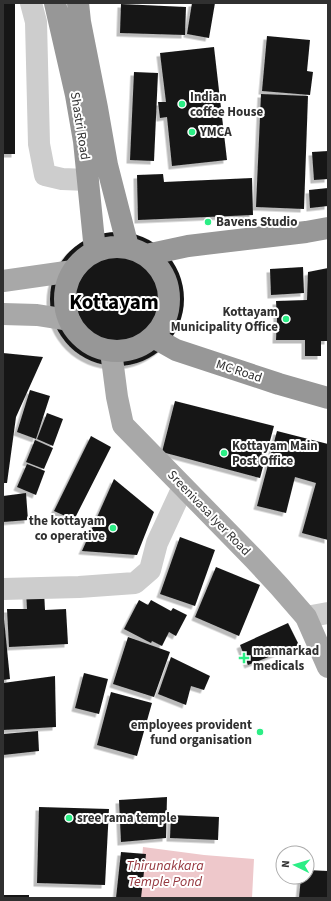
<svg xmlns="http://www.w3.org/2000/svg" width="331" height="901" viewBox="0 0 331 901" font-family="'Source Sans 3',sans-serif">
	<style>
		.water { fill: #eec8cb }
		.building { fill: #171717; filter: url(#shadow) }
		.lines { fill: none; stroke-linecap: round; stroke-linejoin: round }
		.minor { stroke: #cdcdcd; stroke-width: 22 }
		.major { stroke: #a8a8a8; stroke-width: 22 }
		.highway { stroke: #979797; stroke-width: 22 }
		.poi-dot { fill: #2bee85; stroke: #fff; stroke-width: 1.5 }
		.labels { text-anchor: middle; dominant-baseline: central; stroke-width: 4; stroke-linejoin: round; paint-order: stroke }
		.poi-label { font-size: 13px; font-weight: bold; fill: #303030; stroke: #fff; text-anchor: start }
		.street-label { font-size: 13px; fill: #303030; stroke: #fff }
		.water-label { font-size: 14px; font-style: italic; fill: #963940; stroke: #fff }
		.town-label { font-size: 21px; font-weight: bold; fill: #000; stroke: #fff }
	</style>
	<defs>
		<filter id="shadow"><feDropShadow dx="-3.5" dy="3.5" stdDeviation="0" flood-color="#0004"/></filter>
	</defs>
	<rect width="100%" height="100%" fill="#fff"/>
	<path class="water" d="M 143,847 L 204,855 L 254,859 L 252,898 L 139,898 Z"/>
	<path class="building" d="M 3,3 L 15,3 L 15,154 L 3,154 Z
		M 192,3 L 215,3 L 209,38 L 187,34 Z
		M 121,4 L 186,7 L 185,35 L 120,33 Z
		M 267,36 L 310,40 L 307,71 L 313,72 L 310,95 L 262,91 Z
		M 214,47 L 227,160 L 172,166 L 167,117 L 160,118 L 158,102 L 166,102 L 160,53 Z
		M 134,72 L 158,73 L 154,161 L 130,160 Z
		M 261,94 L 308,96 L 304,209 L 256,207 Z
		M 328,151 L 328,179 L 314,180 L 312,152 Z
		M 163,174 L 164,182 L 252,178 L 253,215 L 138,220 L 137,175 Z
		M 328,188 L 328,206 L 310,208 L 309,190 Z
		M50 299a67 67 0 1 1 134 0a67 67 0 1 1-134 0Z
		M 303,267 L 304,293 L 271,295 L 270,269 Z
		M 328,268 L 328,341 L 321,341 L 321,356 L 305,356 L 305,340 L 276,340 L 277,319 L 276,301 L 307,300 L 308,272 Z
		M 3,353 L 43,357 L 16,417 L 7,483 L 3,483 Z
		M 30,390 L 50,396 L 36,439 L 17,432 Z
		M 175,401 L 274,426 L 260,478 L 162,452 Z
		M 47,413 L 63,419 L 53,446 L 37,439 Z
		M 277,431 L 328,444 L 328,540 L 302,533 L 316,483 L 295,477 L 286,513 L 257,506 Z
		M 91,436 L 111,447 L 74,520 L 54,511 Z
		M 35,440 L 53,448 L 44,469 L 26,462 Z
		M 27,464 L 45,471 L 36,495 L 17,487 Z
		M 114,479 L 154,512 L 137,555 L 82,551 Z
		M 26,493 L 28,520 L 3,522 L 3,496 Z
		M 180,537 L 215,550 L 195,606 L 160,594 Z
		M 216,567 L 260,585 L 239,636 L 195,617 Z
		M 26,591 L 44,591 L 45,610 L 66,609 L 68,644 L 9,647 L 7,609 L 27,609 Z
		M 139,600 L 148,605 L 151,600 L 171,611 L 173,608 L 187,615 L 176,636 L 169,632 L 162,646 L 152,641 L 151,643 L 124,629 Z
		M 3,619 L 4,619 L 10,679 L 3,680 Z
		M 288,623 L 299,645 L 248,665 L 240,645 Z
		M 128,637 L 170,652 L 154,697 L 113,684 Z
		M 171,657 L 210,676 L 204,690 L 191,686 L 186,705 L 158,694 Z
		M 84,673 L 108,679 L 99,714 L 75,708 Z
		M 55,676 L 56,727 L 3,730 L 3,683 Z
		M 111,692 L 152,703 L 137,756 L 97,745 Z
		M 38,731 L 39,751 L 3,755 L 3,734 Z
		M 167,797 L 166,838 L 121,842 L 119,800 Z
		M 39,807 L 109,809 L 105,885 L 37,883 Z
		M 171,815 L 219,817 L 218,840 L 170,838 Z
		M 121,852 L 146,854 L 141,898 L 116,898 Z
		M 307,870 L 328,871 L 328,898 L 299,898 L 301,877 L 307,877 Z
		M 3,895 L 29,895 L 29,898 L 3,898 Z"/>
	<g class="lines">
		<path class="minor" d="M 31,3 L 36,22 L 39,144 L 45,175 L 62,179 L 88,180
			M 3,589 L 79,587 L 135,583 L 150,570 L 157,543 L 183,487
			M 306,617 L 328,613"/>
		<path class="major" d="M 3,281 L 73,271
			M 3,314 L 37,315 L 69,320
			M 111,351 L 117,397 L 123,425 L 254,559 L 279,586 L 306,617 L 328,667"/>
		<path class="highway" d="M 55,3 L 76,95 L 84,141 L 95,251
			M 78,3 L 80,22 L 97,108 L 107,165 L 128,247
			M65 299a52 52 0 1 1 104 0a52 52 0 1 1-104 0Z
			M 146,255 L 188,246 L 306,232 L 328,228
			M 153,337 L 176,350 L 279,384 L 328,398"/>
	</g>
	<g class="poi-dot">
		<circle cx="182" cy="104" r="4"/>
		<circle cx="192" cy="132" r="4"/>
		<circle cx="208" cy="222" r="4"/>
		<circle cx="286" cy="319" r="4"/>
		<circle cx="224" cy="453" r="4"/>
		<circle cx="113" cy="528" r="4"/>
		<path d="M242 652h4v4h4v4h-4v4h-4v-4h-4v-4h4z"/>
		<circle cx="260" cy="732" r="4"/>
		<circle cx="69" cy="818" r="4"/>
	</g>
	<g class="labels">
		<g class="poi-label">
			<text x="190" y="97">Indian<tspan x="190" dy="15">coffee House</tspan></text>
			<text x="200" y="132">YMCA</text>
			<text x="216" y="222">Bavens Studio</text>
			<text x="278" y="312" text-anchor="end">Kottayam<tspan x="278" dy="15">Municipality Office</tspan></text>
			<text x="232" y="446">Kottayam Main<tspan x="232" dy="15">Post Office</tspan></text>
			<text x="105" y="521" text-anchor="end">the kottayam<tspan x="105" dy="15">co operative</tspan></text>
			<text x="253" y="651">mannarkad<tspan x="253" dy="15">medicals</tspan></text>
			<text x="252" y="725" text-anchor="end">employees provident<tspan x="252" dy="15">fund organisation</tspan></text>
			<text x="77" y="818">sree rama temple</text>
		</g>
		<g class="street-label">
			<text transform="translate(80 126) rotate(81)">Shastri Road</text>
			<text transform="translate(239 371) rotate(18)">MC Road</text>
			<text transform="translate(209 513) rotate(46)">Sreenivasa Iyer Road</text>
		</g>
		<g class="water-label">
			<text x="165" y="866">Thirunakkara<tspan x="165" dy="16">Temple Pond</tspan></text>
		</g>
		<g class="town-label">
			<text x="114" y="302">Kottayam</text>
		</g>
	</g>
	<rect width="331" height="901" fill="none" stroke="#303030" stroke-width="8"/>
	<g transform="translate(295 865) rotate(275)"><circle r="19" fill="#ffffff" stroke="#acacac"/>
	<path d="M0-3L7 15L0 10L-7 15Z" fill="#2bee85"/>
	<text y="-6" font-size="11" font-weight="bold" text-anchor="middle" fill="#303030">N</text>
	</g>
</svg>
